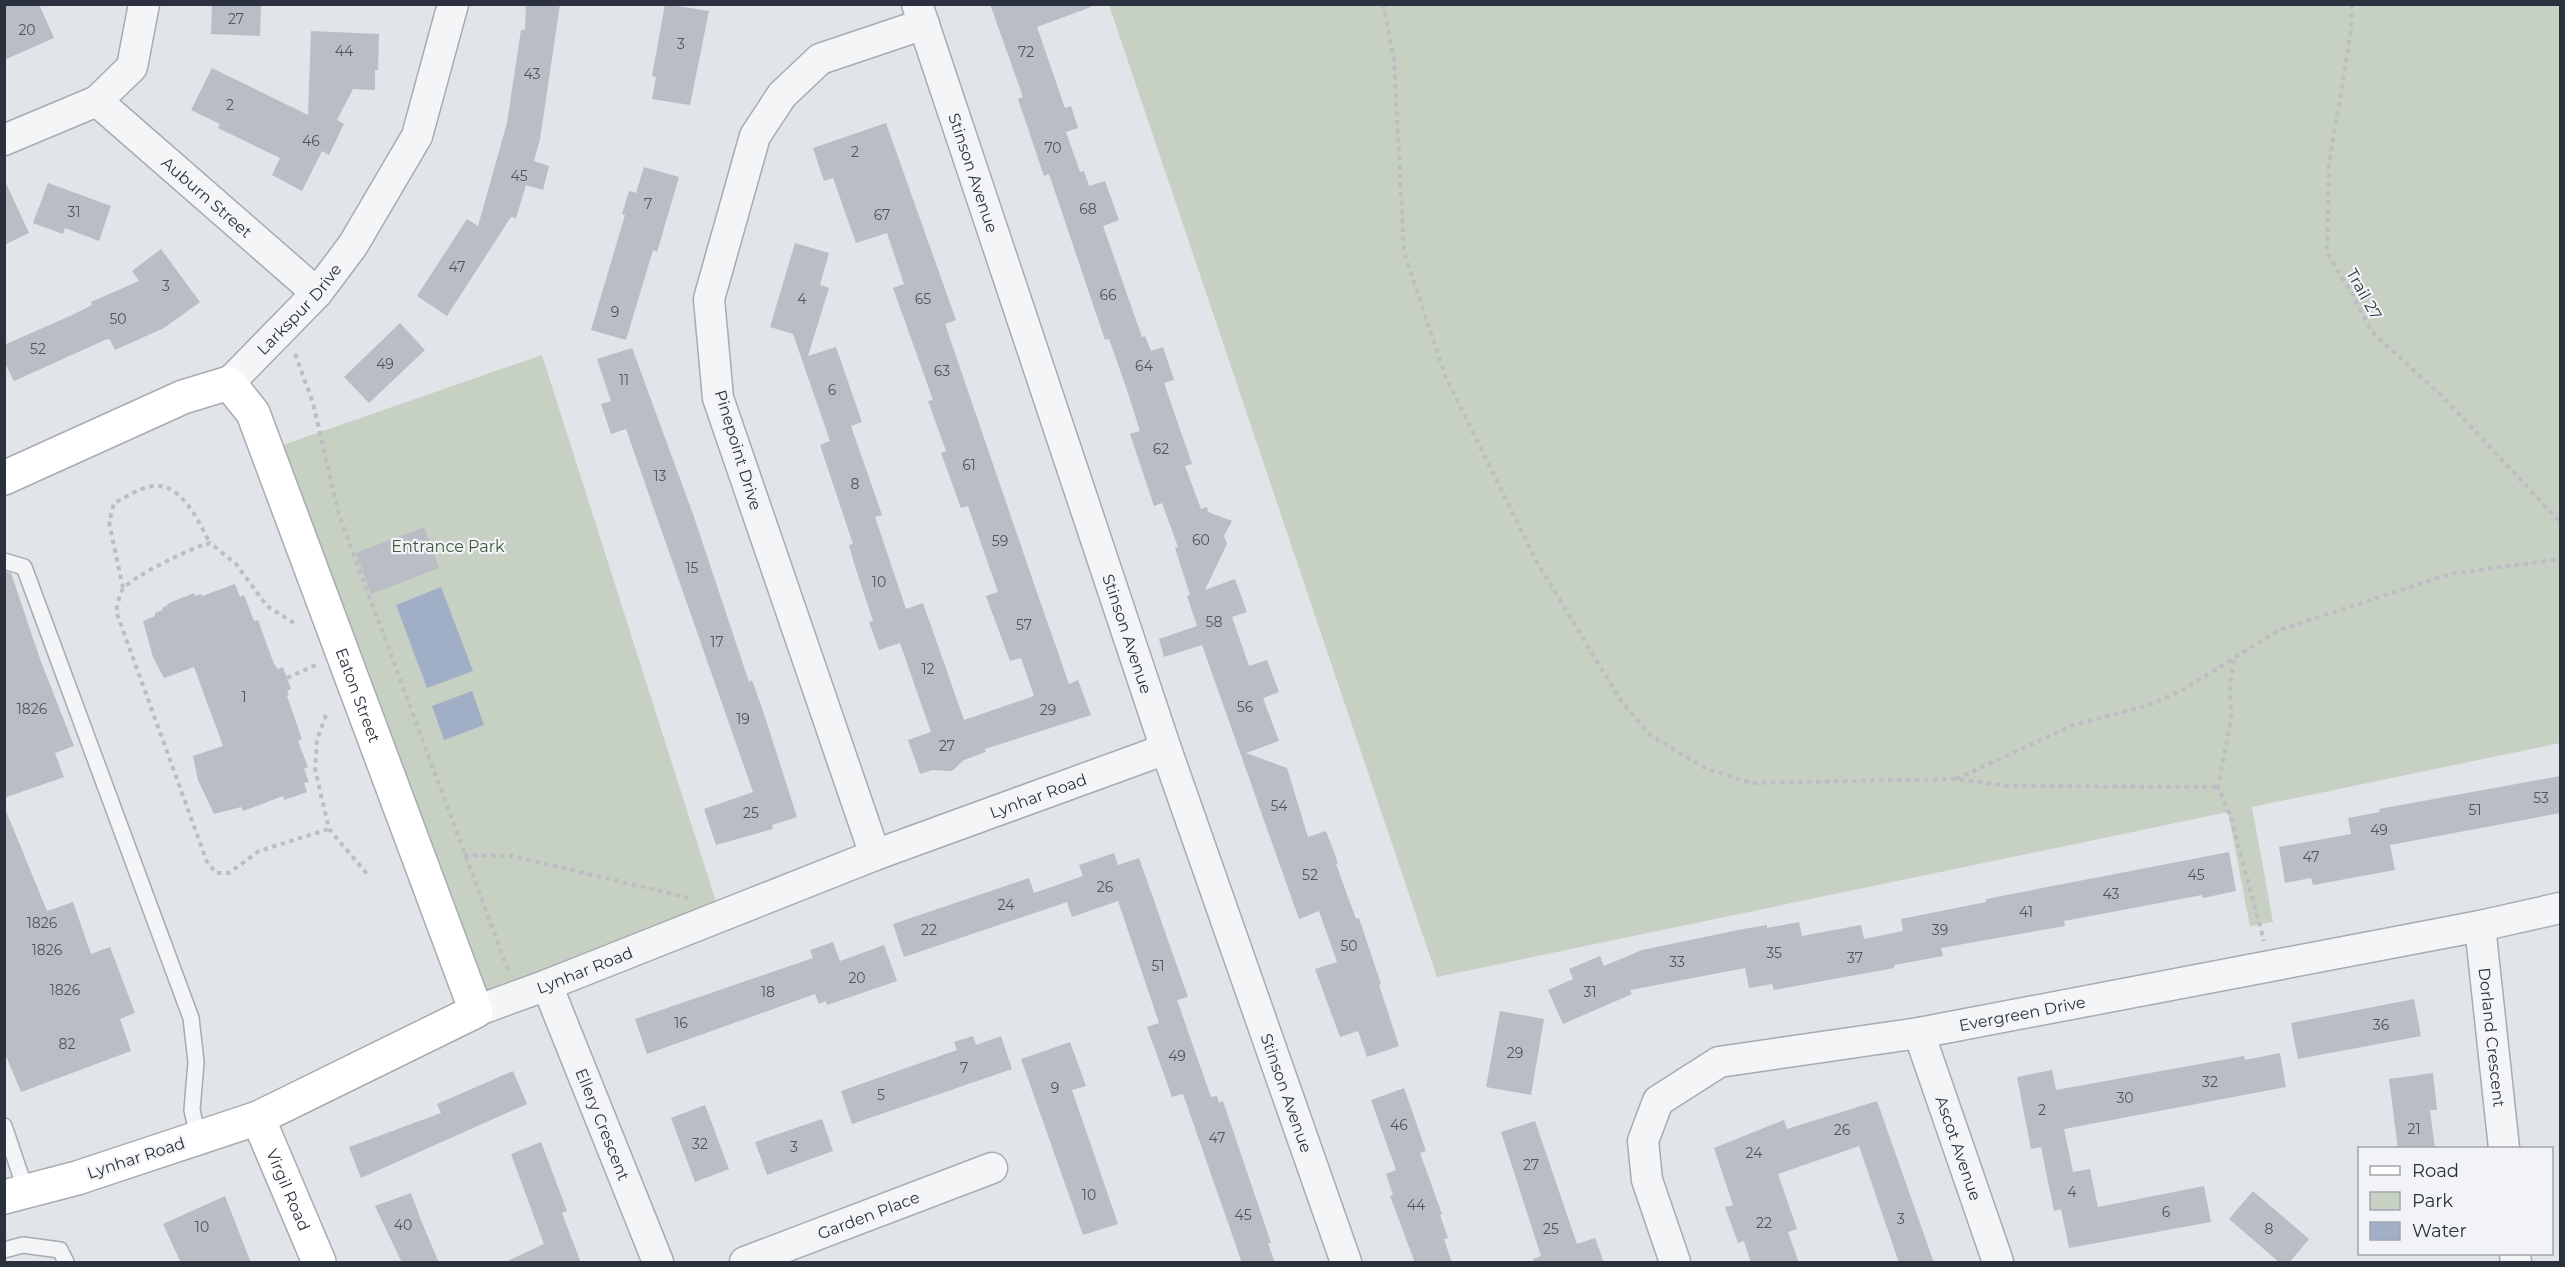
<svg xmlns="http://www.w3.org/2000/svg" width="2565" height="1267" viewBox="0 0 2565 1267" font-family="Montserrat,sans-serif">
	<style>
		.green { fill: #c6d1c3 }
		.water { fill: #a0afc5 }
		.building { fill: #b9bdc5 }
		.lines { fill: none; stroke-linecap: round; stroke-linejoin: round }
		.lane-casing { stroke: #a7abb2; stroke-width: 18 }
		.street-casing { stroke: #a7abb2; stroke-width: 33 }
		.secondary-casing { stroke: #a7abb2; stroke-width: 36 }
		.path { stroke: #bcbec3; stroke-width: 4; stroke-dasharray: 4.5 4.5; stroke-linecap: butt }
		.lane { stroke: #f4f5f7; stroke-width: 15 }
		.street { stroke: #f4f5f7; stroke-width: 30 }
		.secondary { stroke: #fff; stroke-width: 33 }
		.labels { text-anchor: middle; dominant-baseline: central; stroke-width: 4.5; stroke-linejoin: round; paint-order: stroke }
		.number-label { font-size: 14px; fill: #4e5460 }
		.street-label { font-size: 16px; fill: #2b313e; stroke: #f1f3f6 }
		.park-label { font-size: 16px; fill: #3e593a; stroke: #f1f3f6 }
	</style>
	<rect width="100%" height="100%" fill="#e1e4e8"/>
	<path class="green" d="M 1109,5 L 2560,5 L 2560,743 L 2252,807 L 2273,922 L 2250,926 L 2228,812 L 1437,977 Z
		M 542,355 L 718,908 L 461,1004 L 257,454 Z"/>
	<path class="water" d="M 441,587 L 473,671 L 427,688 L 396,605 Z
		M 472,691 L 484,725 L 444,740 L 432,706 Z"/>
	<path class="building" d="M 4,4 L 39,4 L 54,38 L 4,60 Z
		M 212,4 L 261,4 L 260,36 L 211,34 Z
		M 526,4 L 560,4 L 540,139 L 534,161 L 549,166 L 543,190 L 526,185 L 516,218 L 511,217 L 447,316 L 417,296 L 467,219 L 478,226 L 507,123 L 521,30 L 525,30 Z
		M 665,4 L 709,11 L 690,105 L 652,99 L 656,77 L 652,76 Z
		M 990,4 L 1091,4 L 1091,7 L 1037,27 L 1065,108 L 1071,106 L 1078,128 L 1066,132 L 1080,172 L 1084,171 L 1089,186 L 1105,181 L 1119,220 L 1103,226 L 1142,337 L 1145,336 L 1151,351 L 1163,347 L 1174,380 L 1164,383 L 1192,464 L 1185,466 L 1201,509 L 1207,507 L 1208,512 L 1232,521 L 1224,536 L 1227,544 L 1205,590 L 1235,579 L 1247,612 L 1232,617 L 1249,666 L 1267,660 L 1279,692 L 1263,698 L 1279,741 L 1246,753 L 1287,768 L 1308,837 L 1326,831 L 1338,863 L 1336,864 L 1356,919 L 1359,918 L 1381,984 L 1379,985 L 1399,1046 L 1367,1057 L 1358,1031 L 1340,1037 L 1315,969 L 1337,962 L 1319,911 L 1299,919 L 1202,645 L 1164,657 L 1159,639 L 1197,626 L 1187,596 L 1190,595 L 1175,548 L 1178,547 L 1162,503 L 1154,506 L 1130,434 L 1140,431 L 1126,387 L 1109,339 L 1105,340 L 1049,174 L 1044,176 L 1018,99 L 1023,97 Z
		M 311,31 L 379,34 L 378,70 L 375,70 L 375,90 L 353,89 L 337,120 L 344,124 L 329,155 L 322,151 L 302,191 L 272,175 L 280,158 L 218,128 L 220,124 L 191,110 L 212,68 L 308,115 Z
		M 886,123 L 956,320 L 945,324 L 1033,581 L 1069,684 L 1078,680 L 1091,715 L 985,749 L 986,752 L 964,760 L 952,771 L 932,770 L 920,774 L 908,740 L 931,732 L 900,643 L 879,650 L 869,622 L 873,621 L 853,560 L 849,545 L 853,544 L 820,445 L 830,441 L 793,334 L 770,327 L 795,243 L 829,253 L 820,285 L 829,288 L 808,356 L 836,347 L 862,422 L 851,426 L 882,515 L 875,517 L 906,609 L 923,603 L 964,720 L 1034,696 L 1021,658 L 1010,661 L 986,596 L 998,592 L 968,506 L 961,508 L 941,453 L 946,451 L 928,401 L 933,400 L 893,288 L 904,284 L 887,233 L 856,243 L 833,178 L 824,181 L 813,148 Z
		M 644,167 L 679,177 L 657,252 L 653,250 L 626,340 L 591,330 L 625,215 L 622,214 L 629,191 L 636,193 Z
		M 4,179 L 29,233 L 4,245 Z
		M 48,183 L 111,206 L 99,241 L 65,228 L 63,234 L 33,223 Z
		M 161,249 L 200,302 L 164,328 L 115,350 L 110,340 L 107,339 L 14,381 L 4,361 L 4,345 L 72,315 L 92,305 L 91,302 L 139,281 L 132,271 Z
		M 400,323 L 425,350 L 369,403 L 344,377 Z
		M 632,348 L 693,514 L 749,682 L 752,680 L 763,711 L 797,817 L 772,825 L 773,829 L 716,845 L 704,809 L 753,792 L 626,429 L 611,434 L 601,404 L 611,401 L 597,359 Z
		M 424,527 L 439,568 L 371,594 L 356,553 Z
		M 4,571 L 11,573 L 40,659 L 74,746 L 55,753 L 64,777 L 4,798 Z
		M 235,584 L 240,597 L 244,595 L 254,621 L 258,620 L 274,664 L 278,669 L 283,667 L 291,689 L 287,691 L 289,695 L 287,696 L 302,739 L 298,741 L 308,767 L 304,769 L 309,782 L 304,783 L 307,792 L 284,800 L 283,796 L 243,811 L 241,807 L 214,814 L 198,780 L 193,756 L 223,746 L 194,667 L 164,678 L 153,657 L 143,621 L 155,616 L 155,613 L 163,610 L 162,608 L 168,605 L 167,604 L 194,593 L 195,596 L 201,594 L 202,596 Z
		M 2560,776 L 2560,813 L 2390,845 L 2395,870 L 2313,885 L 2311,878 L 2285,883 L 2279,847 L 2351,834 L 2348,818 L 2380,812 L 2379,809 Z
		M 4,806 L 47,911 L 73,902 L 91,954 L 110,947 L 135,1013 L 120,1019 L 131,1051 L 21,1092 L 4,1051 Z
		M 2229,852 L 2236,891 L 2203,898 L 2202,895 L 2064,921 L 2065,926 L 1941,948 L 1943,956 L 1894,965 L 1894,968 L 1774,990 L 1772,984 L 1749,988 L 1745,968 L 1630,990 L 1632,994 L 1563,1024 L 1548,990 L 1573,979 L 1569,969 L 1600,956 L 1604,966 L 1642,950 L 1743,929 L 1767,925 L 1767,928 L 1799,922 L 1802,936 L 1861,925 L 1864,939 L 1903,931 L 1901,919 L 1986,902 L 1986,899 Z
		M 1114,853 L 1118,865 L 1139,858 L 1188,997 L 1177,1000 L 1211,1097 L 1217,1096 L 1219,1103 L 1223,1101 L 1271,1243 L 1268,1243 L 1275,1263 L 1242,1263 L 1183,1094 L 1172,1097 L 1147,1027 L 1159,1023 L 1118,901 L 1072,917 L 1067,902 L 904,957 L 893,924 L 1029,878 L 1034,893 L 1083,876 L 1079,865 Z
		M 833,942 L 840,961 L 884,945 L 897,981 L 827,1005 L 826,1001 L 819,1004 L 815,994 L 647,1054 L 635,1019 L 813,958 L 810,950 Z
		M 2414,999 L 2421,1036 L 2298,1059 L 2291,1023 Z
		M 1500,1011 L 1544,1019 L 1531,1095 L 1486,1087 Z
		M 973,1036 L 976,1045 L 1001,1036 L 1012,1069 L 852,1124 L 841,1091 L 957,1050 L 954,1042 Z
		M 1070,1042 L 1086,1086 L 1072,1090 L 1118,1224 L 1083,1235 L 1021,1059 Z
		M 2280,1053 L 2286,1087 L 2064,1129 L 2073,1172 L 2090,1169 L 2098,1207 L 2204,1186 L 2211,1222 L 2069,1248 L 2061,1209 L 2054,1211 L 2041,1147 L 2031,1149 L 2017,1077 L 2052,1070 L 2056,1090 L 2244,1056 L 2245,1060 Z
		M 513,1071 L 527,1104 L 361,1178 L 349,1147 L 441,1113 L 437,1104 Z
		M 2433,1073 L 2437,1110 L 2430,1110 L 2435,1149 L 2398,1149 L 2389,1079 Z
		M 1404,1088 L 1426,1151 L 1420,1153 L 1442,1214 L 1440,1215 L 1448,1238 L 1444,1239 L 1452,1263 L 1415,1263 L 1390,1196 L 1393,1195 L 1386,1174 L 1396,1170 L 1371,1100 Z
		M 1877,1101 L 1934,1263 L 1899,1263 L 1859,1146 L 1778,1174 L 1797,1229 L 1788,1232 L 1799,1263 L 1751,1263 L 1744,1241 L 1738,1243 L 1725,1207 L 1733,1205 L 1714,1148 L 1784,1120 L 1787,1129 Z
		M 705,1105 L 729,1169 L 695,1182 L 671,1118 Z
		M 822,1119 L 833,1151 L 767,1175 L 755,1142 Z
		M 1535,1121 L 1577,1244 L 1595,1238 L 1604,1263 L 1533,1263 L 1533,1259 L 1541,1256 L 1501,1132 Z
		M 541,1142 L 567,1211 L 562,1213 L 581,1263 L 503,1263 L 544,1244 L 511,1154 Z
		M 2253,1191 L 2309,1239 L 2289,1263 L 2280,1263 L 2229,1219 Z
		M 411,1193 L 420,1218 L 439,1263 L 402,1263 L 375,1206 Z
		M 225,1196 L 251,1263 L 181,1263 L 163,1224 Z"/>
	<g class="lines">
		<g class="lane-casing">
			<path id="lane" d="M 4,561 L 24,567 L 191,1018 L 196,1062 L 192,1110 L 198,1138
				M 4,1126 L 26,1191
				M 4,1250 L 23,1245 L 60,1250 L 66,1262"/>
		</g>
		<g class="street-casing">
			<g id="street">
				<path id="s1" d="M 917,4 L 1166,749 L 1346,1262"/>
				<path id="s2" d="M 97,101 L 317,293"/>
				<path d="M 4,140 L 97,101 L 132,67 L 144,4"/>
				<path id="s3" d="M 229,383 L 317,293 L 353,245 L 417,136 L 453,4"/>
				<path d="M 875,855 L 718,398 L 709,299 L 755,136 L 782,95 L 820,59 L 924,24"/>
				<path id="s4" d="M 2480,926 L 2504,1148"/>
				<path id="s5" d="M 547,985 L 658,1262"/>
				<path id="s6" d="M 476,1011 L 547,985 L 875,855 L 1166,749"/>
				<path id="s7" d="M 1919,1033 L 1998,1262"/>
				<path d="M 2515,1254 L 2516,1262"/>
				<path id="s8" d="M 745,1262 L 992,1168"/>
				<path id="s9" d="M 1675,1262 L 1647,1180 L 1643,1141 L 1658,1101 L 1719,1062 L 1919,1033 L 2480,926 L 2560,908"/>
			</g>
		</g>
		<g class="secondary-casing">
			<g id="secondary">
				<path id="s10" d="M 4,478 L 183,397 L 229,383 L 253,413 L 476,1011 L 258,1118 L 77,1178 L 4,1197"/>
				<path id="s11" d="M 258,1118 L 319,1262"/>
			</g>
		</g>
		<path class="path" d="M 1383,4 L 1394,60 L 1404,252 L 1446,378 L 1537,562 L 1621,701 L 1650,735 L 1705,768 L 1751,783 L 1956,779 L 2007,786 L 2218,787
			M 2352,4 L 2351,30 L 2329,164 L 2327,253 L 2355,299 L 2372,332 L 2444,398 L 2560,522
			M 295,354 L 313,403 L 339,515 L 508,970
			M 123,588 L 109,522 L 114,503 C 125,498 136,490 148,487 C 180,478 198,521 210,543
			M 294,623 L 267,606 L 236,564 L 210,543 C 195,546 131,577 123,589 C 119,594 118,605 116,611 L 207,862 L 216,873 L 229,873 L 259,851 L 329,829
			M 2234,660 L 2230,685 L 2231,719 L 2218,787 L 2231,818 L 2264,941
			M 287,678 L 318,664
			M 326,715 L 317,740 L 315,769 L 329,829 L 368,875
			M 1956,779 L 2071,726 L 2152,704 L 2186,688 L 2279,630 L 2450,574 L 2560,559
			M 464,855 L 512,856 L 690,898"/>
		<use href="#lane" class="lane"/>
		<use href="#street" class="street"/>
		<use href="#secondary" class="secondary"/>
	</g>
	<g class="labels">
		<g class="number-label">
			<text x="236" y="19">27</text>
			<text x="27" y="30">20</text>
			<text x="681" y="44">3</text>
			<text x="344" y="51">44</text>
			<text x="1026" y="52">72</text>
			<text x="532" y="74">43</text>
			<text x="230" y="105">2</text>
			<text x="311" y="141">46</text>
			<text x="1053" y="148">70</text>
			<text x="855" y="152">2</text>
			<text x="519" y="176">45</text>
			<text x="648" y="204">7</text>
			<text x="1088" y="209">68</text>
			<text x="74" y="212">31</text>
			<text x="882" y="215">67</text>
			<text x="457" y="267">47</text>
			<text x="166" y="286">3</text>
			<text x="1108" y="295">66</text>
			<text x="802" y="299">4</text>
			<text x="923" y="299">65</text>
			<text x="615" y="312">9</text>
			<text x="118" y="319">50</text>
			<text x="38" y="349">52</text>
			<text x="385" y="364">49</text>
			<text x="1144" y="366">64</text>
			<text x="942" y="371">63</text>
			<text x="624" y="380">11</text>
			<text x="832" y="390">6</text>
			<text x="1161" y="449">62</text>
			<text x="969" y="465">61</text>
			<text x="660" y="476">13</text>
			<text x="855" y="484">8</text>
			<text x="1201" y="540">60</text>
			<text x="1000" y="541">59</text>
			<text x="692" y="568">15</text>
			<text x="879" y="582">10</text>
			<text x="1214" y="622">58</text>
			<text x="1024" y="625">57</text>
			<text x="717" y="642">17</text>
			<text x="928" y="669">12</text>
			<text x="244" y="697">1</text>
			<text x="1245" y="707">56</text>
			<text x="32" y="709">1826</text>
			<text x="1048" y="710">29</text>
			<text x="743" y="719">19</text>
			<text x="947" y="746">27</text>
			<text x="2541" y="798">53</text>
			<text x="1279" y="806">54</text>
			<text x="2475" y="810">51</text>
			<text x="751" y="813">25</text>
			<text x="2379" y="830">49</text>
			<text x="2311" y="857">47</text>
			<text x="1310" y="875">52</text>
			<text x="2196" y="875">45</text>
			<text x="1105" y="887">26</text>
			<text x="2111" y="894">43</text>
			<text x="1006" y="905">24</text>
			<text x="2026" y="912">41</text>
			<text x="42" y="923">1826</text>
			<text x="929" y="930">22</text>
			<text x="1940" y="930">39</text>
			<text x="1349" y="946">50</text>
			<text x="47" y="950">1826</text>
			<text x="1774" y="953">35</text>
			<text x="1855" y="958">37</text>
			<text x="1677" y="962">33</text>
			<text x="1158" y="966">51</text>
			<text x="857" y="978">20</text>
			<text x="65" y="990">1826</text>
			<text x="768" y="992">18</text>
			<text x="1590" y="992">31</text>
			<text x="681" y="1023">16</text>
			<text x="2381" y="1025">36</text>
			<text x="67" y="1044">82</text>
			<text x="1515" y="1053">29</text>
			<text x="1177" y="1056">49</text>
			<text x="964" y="1068">7</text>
			<text x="2210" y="1082">32</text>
			<text x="1055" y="1088">9</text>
			<text x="881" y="1095">5</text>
			<text x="2125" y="1098">30</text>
			<text x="2042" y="1110">2</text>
			<text x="1399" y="1125">46</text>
			<text x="2414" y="1129">21</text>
			<text x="1842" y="1130">26</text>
			<text x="1217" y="1138">47</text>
			<text x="700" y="1144">32</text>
			<text x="794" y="1147">3</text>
			<text x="1754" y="1153">24</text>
			<text x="1531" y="1165">27</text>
			<text x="2072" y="1192">4</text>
			<text x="1089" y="1195">10</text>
			<text x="1416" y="1205">44</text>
			<text x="2166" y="1212">6</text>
			<text x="1243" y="1215">45</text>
			<text x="1901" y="1219">3</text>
			<text x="1764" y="1223">22</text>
			<text x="403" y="1225">40</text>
			<text x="202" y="1227">10</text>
			<text x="1551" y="1229">25</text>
			<text x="2269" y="1229">8</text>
		</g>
		<g class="street-label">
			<text stroke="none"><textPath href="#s1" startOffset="178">Stinson Avenue</textPath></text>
			<text stroke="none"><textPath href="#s2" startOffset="146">Auburn Street</textPath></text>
			<text transform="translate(2364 294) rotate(61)">Trail 27</text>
			<text stroke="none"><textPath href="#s3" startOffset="102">Larkspur Drive</textPath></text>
			<text transform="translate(738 450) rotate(73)">Pinepoint Drive</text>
			<text stroke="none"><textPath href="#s1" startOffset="664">Stinson Avenue</textPath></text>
			<text stroke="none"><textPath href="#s10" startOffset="584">Eaton Street</textPath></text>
			<text stroke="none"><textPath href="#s6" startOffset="602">Lynhar Road</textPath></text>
			<text stroke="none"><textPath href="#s6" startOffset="116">Lynhar Road</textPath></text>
			<text stroke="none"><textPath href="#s9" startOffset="548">Evergreen Drive</textPath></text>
			<text stroke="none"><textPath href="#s4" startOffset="112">Dorland Crescent</textPath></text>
			<text stroke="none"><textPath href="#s1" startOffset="1150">Stinson Avenue</textPath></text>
			<text stroke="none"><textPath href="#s5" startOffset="150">Ellery Crescent</textPath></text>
			<text stroke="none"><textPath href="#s7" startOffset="122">Ascot Avenue</textPath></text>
			<text transform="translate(136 1158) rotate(-18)">Lynhar Road</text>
			<text stroke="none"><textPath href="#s11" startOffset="78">Virgil Road</textPath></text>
			<text stroke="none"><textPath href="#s8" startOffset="132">Garden Place</textPath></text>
		</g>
		<g class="park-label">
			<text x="448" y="546">Entrance Park</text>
		</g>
	</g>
	<rect width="2565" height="1267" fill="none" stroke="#2b313e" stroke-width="12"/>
	<rect x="2358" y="1147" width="195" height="108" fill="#f1f3f6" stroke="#a2a5ac" stroke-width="1.5"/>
	<rect x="2370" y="1166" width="30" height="9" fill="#ffffff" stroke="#a2a5ac" stroke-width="1.5"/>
	<text x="2412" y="1177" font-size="18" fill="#2b313e">Road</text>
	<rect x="2370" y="1192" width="30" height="18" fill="#c6d1c3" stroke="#a2a5ac" stroke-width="1.5"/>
	<text x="2412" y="1207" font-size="18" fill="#2b313e">Park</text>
	<rect x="2370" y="1222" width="30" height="18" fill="#a0afc5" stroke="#a2a5ac" stroke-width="1.5"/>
	<text x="2412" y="1237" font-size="18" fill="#2b313e">Water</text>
</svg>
